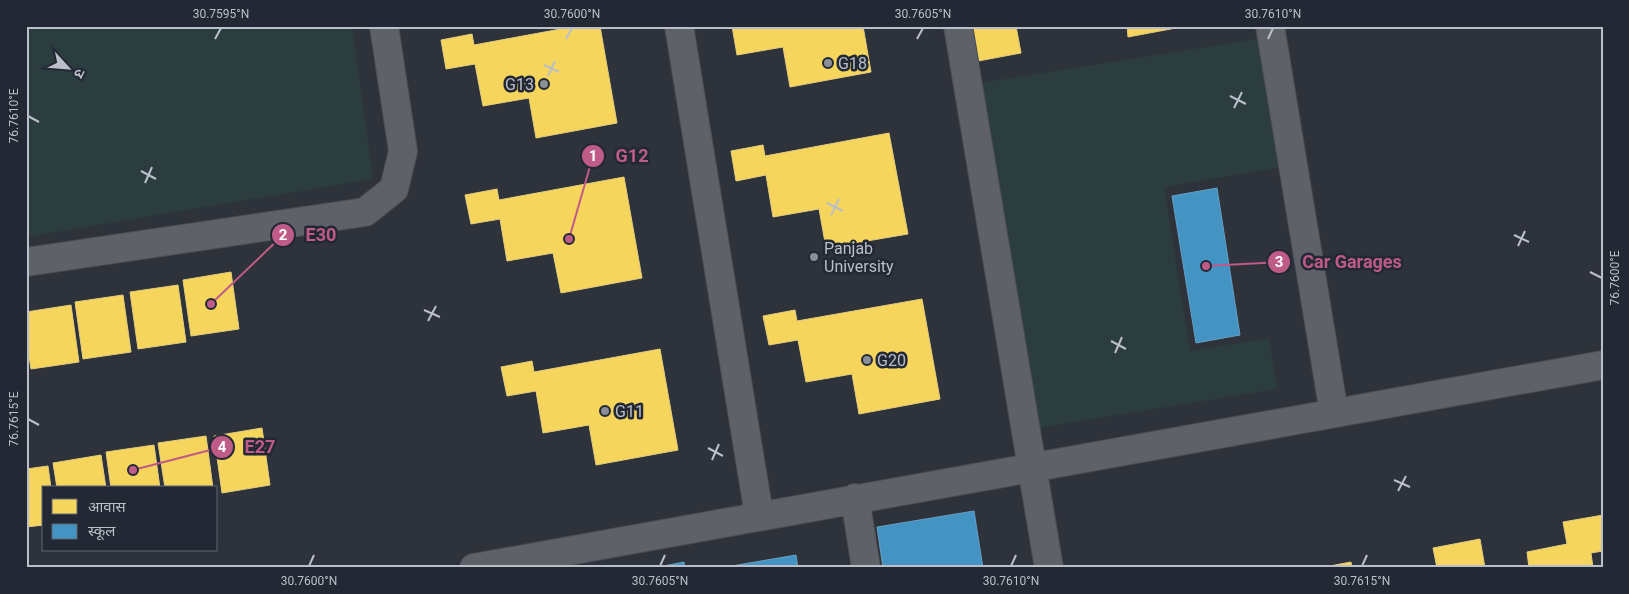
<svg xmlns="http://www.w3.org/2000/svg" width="1629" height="594" viewBox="0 0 1629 594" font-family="Roboto,'Noto Sans Devanagari',sans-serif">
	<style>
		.green { fill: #2c3d40 }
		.homes { fill: #f6d55c; stroke: #e4ce7d }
		.schools { fill: #4393c3; stroke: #67a0c5 }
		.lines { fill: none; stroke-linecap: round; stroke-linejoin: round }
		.minor-casing { stroke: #4a4d52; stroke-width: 30 }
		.minor { stroke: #5e6168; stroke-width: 28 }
		.ticks { fill: none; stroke: #babfc9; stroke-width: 2 }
		.poi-dot { fill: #898e97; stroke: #222834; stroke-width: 2 }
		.labels { text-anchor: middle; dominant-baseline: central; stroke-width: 5; stroke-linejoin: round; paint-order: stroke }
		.poi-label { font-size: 16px; fill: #babfc9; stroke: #222834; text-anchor: start }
		.leader { fill: none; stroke: #bf5b87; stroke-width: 2 }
		.callout-dot { fill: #bf5b87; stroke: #222834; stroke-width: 2 }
		.mark-label { font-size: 15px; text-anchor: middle; font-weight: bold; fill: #fff }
		.callout-label { font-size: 18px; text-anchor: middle; font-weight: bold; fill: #bf5b87; stroke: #222834; stroke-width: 5; stroke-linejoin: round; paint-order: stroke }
		.neatline { fill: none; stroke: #babfc9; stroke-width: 2 }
		.ticks-label { font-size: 12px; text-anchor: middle; fill: #babfc9 }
	</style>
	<rect width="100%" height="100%" fill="#2e323a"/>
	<path class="green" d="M 26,26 L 352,26 L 373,179 L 26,237 Z
		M 1263,38 L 1282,167 L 1164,187 L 1190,351 L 1269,338 L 1277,389 L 1032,429 L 979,83 Z"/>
	<path class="homes" d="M 577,26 L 600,26 L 617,123 L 536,138 L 529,98 L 483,106 L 475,64 L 446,69 L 441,40 L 472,34 L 474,45 Z
		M 732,26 L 863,26 L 871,72 L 790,87 L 783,47 L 737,55 Z
		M 968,26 L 1016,26 L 1021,53 L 973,62 Z
		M 1127,26 L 1176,26 L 1176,28 L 1128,37 Z
		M 889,133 L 908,234 L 826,248 L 819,209 L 773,217 L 766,175 L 736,181 L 731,151 L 763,145 L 765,156 Z
		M 624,177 L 642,278 L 561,293 L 553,253 L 507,261 L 500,219 L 471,224 L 465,195 L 497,189 L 499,200 Z
		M 231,272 L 239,329 L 191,336 L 183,280 Z
		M 178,285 L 186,342 L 138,349 L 130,292 Z
		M 123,295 L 131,352 L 83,359 L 75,302 Z
		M 922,299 L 940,399 L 859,414 L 852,374 L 806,382 L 798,340 L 769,345 L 763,316 L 795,310 L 797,321 Z
		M 71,305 L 79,362 L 31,369 L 26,337 L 26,312 Z
		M 660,349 L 678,450 L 596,465 L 589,425 L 543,433 L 536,391 L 507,396 L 501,367 L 532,361 L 534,372 Z
		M 262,428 L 270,485 L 222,493 L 214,436 Z
		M 206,436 L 213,488 L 165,488 L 158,443 Z
		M 154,445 L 160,488 L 111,488 L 106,452 Z
		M 101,455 L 106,488 L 57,488 L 53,463 Z
		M 48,466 L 51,488 L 44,488 L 44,525 L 26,527 L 26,469 Z
		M 1603,515 L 1603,551 L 1591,553 L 1593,568 L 1529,568 L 1527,552 L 1567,544 L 1563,522 Z
		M 1480,539 L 1485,568 L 1437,568 L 1433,548 Z
		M 1351,562 L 1352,568 L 1319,568 Z"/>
	<path class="schools" d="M 1217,188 L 1240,335 L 1196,343 L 1172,196 Z
		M 974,511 L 983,568 L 883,568 L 877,527 Z
		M 796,555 L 798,568 L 720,568 Z
		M 684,562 L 685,568 L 653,568 Z"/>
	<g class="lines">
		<g class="minor-casing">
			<path id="minor" d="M 679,26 L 759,515
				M 958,26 L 1049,568
				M 1270,26 L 1334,413
				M 26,262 L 365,212 L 394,189 L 403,151 L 384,26
				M 855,498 L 866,568
				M 474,568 L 1603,365"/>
		</g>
		<use href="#minor" class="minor"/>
	</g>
	<path class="ticks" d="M 215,39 L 221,28M 566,39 L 572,28M 917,39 L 923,28M 1268,39 L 1273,28M 544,65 L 559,72M 548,76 L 555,61M 1230,96 L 1246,104M 1234,108 L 1242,92M 28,116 L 39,122M 141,171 L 156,179M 145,183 L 152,167M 827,203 L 843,211M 831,215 L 839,199M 1514,235 L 1529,242M 1518,246 L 1525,231M 1590,272 L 1602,278M 424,310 L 440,317M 428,321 L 436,306M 1111,341 L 1126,349M 1115,353 L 1122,337M 28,419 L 39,425M 708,448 L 723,456M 712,460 L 719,444M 1394,480 L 1410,487M 1398,491 L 1406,476M 309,566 L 314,555M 660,566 L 665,555M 1011,566 L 1016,555M 1362,566 L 1367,555"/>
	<g class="poi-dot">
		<circle cx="828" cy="63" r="5"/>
		<circle cx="544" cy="84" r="5"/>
		<circle cx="814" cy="257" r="5"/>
		<circle cx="867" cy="360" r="5"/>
		<circle cx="605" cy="411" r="5"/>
	</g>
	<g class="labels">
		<g class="poi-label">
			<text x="838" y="63">G18</text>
			<text x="534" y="84" text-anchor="end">G13</text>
			<text x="824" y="248">Panjab<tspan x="824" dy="18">University</tspan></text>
			<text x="877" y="360">G20</text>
			<text x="615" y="411">G11</text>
		</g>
	</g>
	<path class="leader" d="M569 239L593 156M211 304L283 235M1206 266L1279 262M133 470L222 447"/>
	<g class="callout-dot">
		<circle cx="569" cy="239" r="5"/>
		<circle cx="211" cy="304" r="5"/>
		<circle cx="1206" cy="266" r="5"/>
		<circle cx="133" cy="470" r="5"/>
		<circle cx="593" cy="156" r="12"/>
		<circle cx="283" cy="235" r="12"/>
		<circle cx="1279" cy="262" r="12"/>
		<circle cx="222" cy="447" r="12"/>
	</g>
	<g class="mark-label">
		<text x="593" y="161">1</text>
		<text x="283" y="240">2</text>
		<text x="1279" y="267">3</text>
		<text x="222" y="452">4</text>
	</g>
	<g class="callout-label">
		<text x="632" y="162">G12</text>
		<text x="321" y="241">E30</text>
		<text x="1352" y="268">Car Garages</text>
		<text x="260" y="453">E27</text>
	</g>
	<rect width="1629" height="594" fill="none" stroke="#222834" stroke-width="55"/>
	<rect x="42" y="486" width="175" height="65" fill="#222834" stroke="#5f6470"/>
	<rect x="52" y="499" width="25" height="15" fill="#f6d55c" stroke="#5f6470"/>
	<text x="88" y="512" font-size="15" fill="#babfc9">आवास</text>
	<rect x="52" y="524" width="25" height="15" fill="#4393c3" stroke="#5f6470"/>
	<text x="88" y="536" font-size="15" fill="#babfc9">स्कूल</text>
	<g transform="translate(68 68) rotate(116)" stroke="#222834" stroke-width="4" paint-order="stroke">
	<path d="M0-4L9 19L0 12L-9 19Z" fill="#babfc9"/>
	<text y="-8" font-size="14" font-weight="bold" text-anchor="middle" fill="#babfc9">उ</text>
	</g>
	<rect x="28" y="28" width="1574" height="538" class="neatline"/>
	<g class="ticks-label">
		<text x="221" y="18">30.7595°N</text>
		<text x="572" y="18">30.7600°N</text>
		<text x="923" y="18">30.7605°N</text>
		<text x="1273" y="18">30.7610°N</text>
		<text transform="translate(14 116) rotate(-90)" y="4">76.7610°E</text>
		<text transform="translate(1615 278) rotate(-90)" y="4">76.7600°E</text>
		<text transform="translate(14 419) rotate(-90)" y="4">76.7615°E</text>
		<text x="309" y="585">30.7600°N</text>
		<text x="660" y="585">30.7605°N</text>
		<text x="1011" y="585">30.7610°N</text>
		<text x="1362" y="585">30.7615°N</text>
	</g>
</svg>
